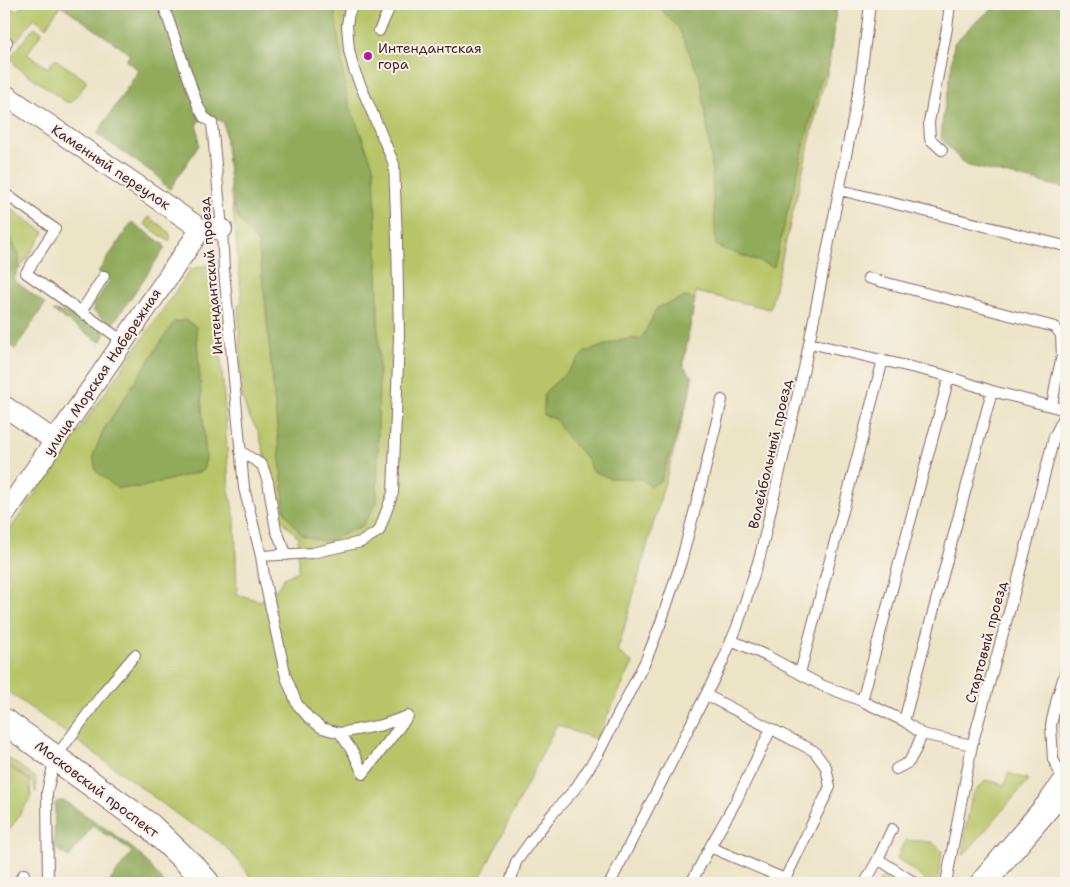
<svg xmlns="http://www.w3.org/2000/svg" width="1070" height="887" viewBox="0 0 1070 887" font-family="'Shantell Sans',sans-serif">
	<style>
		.green { fill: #b7c568; stroke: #80724a }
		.forest { fill: #91aa5c; stroke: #6e6444 }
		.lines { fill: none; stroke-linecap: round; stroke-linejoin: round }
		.service-casing { stroke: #836462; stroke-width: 12 }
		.minor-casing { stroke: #836462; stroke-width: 22 }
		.tertiary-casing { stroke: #836462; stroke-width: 27 }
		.service { stroke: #fff; stroke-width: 10 }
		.minor { stroke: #fff; stroke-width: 20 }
		.tertiary { stroke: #fff; stroke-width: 25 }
		.poi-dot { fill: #b5179e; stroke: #f7f3e8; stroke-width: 2 }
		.labels { text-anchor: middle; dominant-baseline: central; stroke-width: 4; stroke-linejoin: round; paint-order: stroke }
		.poi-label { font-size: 14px; fill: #4a1f2b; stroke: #f7f3e8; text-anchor: start }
		.street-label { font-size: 14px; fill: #4a1f2b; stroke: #f7f3e8 }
	</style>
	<rect width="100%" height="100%" fill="#f7f3e8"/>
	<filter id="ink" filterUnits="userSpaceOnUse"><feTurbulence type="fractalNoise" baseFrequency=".02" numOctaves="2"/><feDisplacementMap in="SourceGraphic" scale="10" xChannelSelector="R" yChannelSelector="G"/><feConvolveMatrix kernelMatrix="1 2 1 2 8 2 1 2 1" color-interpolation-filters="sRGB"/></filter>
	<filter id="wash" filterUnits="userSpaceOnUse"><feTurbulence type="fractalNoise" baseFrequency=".0096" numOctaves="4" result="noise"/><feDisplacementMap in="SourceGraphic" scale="20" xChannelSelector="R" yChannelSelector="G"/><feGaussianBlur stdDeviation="1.12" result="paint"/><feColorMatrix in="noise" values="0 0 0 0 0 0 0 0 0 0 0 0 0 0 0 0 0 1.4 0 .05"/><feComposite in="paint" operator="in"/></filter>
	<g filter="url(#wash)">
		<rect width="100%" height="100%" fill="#ece4c7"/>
		<path class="green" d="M 4,4 L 8,4 L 15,11 L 26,4 L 59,4 L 61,5 L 46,27 L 34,18 L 17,40 L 4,42 Z
			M 170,4 L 837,4 L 828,72 L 821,93 L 770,309 L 696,292 L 683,366 L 692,376 L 689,396 L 620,643 L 617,651 L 633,663 L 596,739 L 575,732 L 557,724 L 478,883 L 255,883 C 243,866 230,849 212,836 C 202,828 189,824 179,816 C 122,772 63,731 4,689 L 4,538 L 191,269 L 207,265 L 213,268 L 216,276 L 217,311 L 225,409 L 229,491 L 235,518 L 237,594 L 260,601 L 277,589 L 284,578 L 298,571 L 298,537 L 278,516 L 274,488 L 258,431 L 248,415 L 242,396 L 238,306 L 242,301 L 224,123 L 216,118 L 209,118 Z
			M 34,27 L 42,32 L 27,54 L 48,68 L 55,59 L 87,81 L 76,98 L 71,102 L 66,102 L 16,66 L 11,57 Z
			M 4,204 L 44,232 L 19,270 L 19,253 L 10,238 L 4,238 Z
			M 149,217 L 168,231 C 171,235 171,237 169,241 L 144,224 Z
			M 1066,697 L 1066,730 L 1060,738 L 1060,715 Z
			M 4,755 L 36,778 L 36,793 L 32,781 L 4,761 Z
			M 4,763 L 30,781 L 31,797 L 10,829 L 4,825 Z
			M 1008,773 L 1027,779 L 1028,781 L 963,856 L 965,833 L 972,795 L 986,780 L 1005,785 Z
			M 905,840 L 932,842 L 942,851 L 939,876 L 936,883 L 929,883 L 897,858 Z
			M 890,872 L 905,883 L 878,883 L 881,879 Z"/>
		<path class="forest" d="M 59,4 L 341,4 L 335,14 L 347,98 L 374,168 L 377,257 L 379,355 L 378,447 L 377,503 L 362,526 L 326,542 L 301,535 L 285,512 L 265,300 L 258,243 L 239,220 L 232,202 L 224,123 C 212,115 209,118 197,122 L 199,145 L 170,189 L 164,185 L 159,177 L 97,134 L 139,70 L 126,61 L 130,54 Z
			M 661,4 L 837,4 L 828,72 L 821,78 L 774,267 L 716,246 L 711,158 L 701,81 L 679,28 L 664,13 Z
			M 998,4 L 1066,4 L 1066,188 L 965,165 L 941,139 L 943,115 L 949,87 L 954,43 L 973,24 Z
			M 132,222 L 163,244 L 165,248 L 112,325 L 94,312 L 93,306 L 110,280 L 98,272 Z
			M 4,238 L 10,238 C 20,256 22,260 14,280 L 45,304 L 15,349 L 4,341 Z
			M 685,297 L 695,299 L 683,366 L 692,376 L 689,396 L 661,481 L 650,486 L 642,479 L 609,478 L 591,470 L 588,460 L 567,437 L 555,419 L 544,415 L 544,393 L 566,373 L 585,352 L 619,340 L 642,338 L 657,308 Z
			M 53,311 L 78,314 L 106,333 L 100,342 Z
			M 186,320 L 196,327 L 206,458 L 203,471 L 142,487 L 117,488 L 96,471 L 93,456 L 104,429 L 174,322 Z
			M 60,801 L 64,801 C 87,816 111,831 132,848 C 145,858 154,871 164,883 L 111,883 L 110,881 L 132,852 L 110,835 L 108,837 L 93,825 L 69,857 L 54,848 L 55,806 L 56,802 Z"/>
	</g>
	<g filter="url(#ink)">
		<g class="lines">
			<g class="service-casing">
				<path id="service" d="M 163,4 L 198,106 L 204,117 L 212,123 L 222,229 L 224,270 L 244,488 L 261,556 L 265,582 L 286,677 L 297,704 L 309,718 L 322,728 L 340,733 L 382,725 L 408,716 L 363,774 L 354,754 L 340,733
					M 379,31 L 389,9 L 393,4
					M 4,50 L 7,42
					M 942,150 L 930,139 L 929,122 L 947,28 L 950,4
					M 840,190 L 1065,246
					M 4,193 L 55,229 L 26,273 L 123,341
					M 868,278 L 1055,327 L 1061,335 L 1062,356 L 1056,382 L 1052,406
					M 81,312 L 104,276
					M 810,343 L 940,374 L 992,391 L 1058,408
					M 240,451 L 262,465 L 268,482 L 276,530 L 287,555
					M 261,556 L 312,553 L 361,542 L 379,531 L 393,493 L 399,337 L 397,241 L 394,164 L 354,70 L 349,50 L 347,25 L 349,13 L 354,4
					M 731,640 L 767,656 L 821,685 L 862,701 L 904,721 L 922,734 L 972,745
					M 800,673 L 883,360
					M 706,695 L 814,751 L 826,767 L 830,787 L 783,883
					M 862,701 L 949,377
					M 904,721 L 992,391
					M 896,769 L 909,762 L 916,749 L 922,734
					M 1065,783 L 1053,759 L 1051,725 L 1057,698 L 1066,670
					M 710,847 L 785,879
					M 878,859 L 915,883
					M 17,883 L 24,874
					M 48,883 L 47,792 L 55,758 L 106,689 L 135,655
					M 510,883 L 516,862 L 531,841 L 553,813 L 575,789 L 598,754 L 646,660 L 660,625 L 681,562 L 700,490 L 722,400
					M 610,883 L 722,663 L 737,627 L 760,556 L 805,364 L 860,84 L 870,4
					M 691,883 L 710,847 L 736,801 L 771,729
					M 865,883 L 878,859 L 892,829
					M 946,883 L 972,745 L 1017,583 L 1054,437 L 1066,413"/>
			</g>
			<g class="minor-casing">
				<path id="minor" d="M 4,94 L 201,229 L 222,229
					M 4,406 L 55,441
					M 4,515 L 201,229"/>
			</g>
			<g class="tertiary-casing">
				<path id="tertiary" d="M 4,721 L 150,826 L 196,870 L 207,883
					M 983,883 L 1048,806 L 1066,782"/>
			</g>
			<use href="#service" class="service"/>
			<use href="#minor" class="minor"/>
			<use href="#tertiary" class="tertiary"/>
		</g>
	</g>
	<circle class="poi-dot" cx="368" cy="56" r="5"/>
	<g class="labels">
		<g class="poi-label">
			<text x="378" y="48">Интендантская<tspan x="378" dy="16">гора</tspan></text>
		</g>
		<g class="street-label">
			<text transform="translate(111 167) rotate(34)">Каменный переулок</text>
			<text transform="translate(211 276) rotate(-95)">Интендантский проезд</text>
			<text transform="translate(102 372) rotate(-56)">улица Морская Набережная</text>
			<text transform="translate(770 454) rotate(-77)">Волейбольный проезд</text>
			<text transform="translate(986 642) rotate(-75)">Стартовый проезд</text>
			<text transform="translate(97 789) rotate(37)">Московский проспект</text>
		</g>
	</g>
	<rect width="1070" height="887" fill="none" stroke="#f7f3e8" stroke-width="20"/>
</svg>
